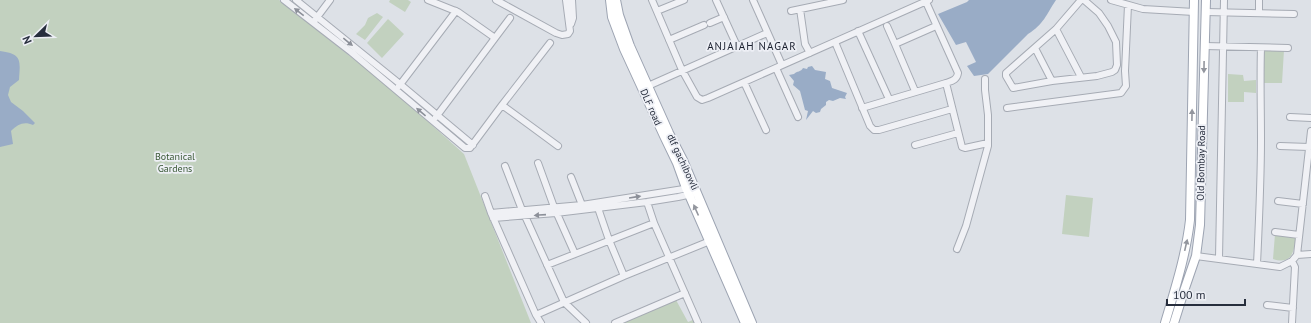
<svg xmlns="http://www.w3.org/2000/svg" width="1311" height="323" viewBox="0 0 1311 323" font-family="'PT Sans',sans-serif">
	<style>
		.green { fill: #c2d1bf }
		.water { fill: #99acc6 }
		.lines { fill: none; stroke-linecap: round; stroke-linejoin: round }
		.minor-casing { stroke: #a6abb4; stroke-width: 8 }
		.major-casing { stroke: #9da4b2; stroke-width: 10 }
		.minor { stroke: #f0f1f5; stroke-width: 6 }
		.major { stroke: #fff; stroke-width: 8 }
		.oneway { fill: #8c9099 }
		.oneway2 { fill: #93969e }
		.labels { text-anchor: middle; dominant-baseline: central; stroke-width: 3.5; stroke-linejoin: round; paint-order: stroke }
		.street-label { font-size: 10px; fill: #272e3d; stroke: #edeff5 }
		.park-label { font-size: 10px; fill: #395835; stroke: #edeff5 }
		.neighbourhood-label { font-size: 11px; letter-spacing: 1px; fill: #1a1f2e; stroke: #edeff5 }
	</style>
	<rect width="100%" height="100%" fill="#dde1e7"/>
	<path class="green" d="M 0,0 L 279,0 L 394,91 L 464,154 L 531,323 L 0,323 Z
		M 390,0 L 408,0 L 411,2 L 405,12 L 389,2 Z
		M 377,13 L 383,17 L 365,40 L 356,34 L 365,25 L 368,18 Z
		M 388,19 L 404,34 L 382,58 L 367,43 Z
		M 1284,50 L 1282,83 L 1263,83 L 1264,51 Z
		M 1228,74 L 1243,75 L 1244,81 L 1256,80 L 1256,93 L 1244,92 L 1244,102 L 1228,102 Z
		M 1066,195 L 1093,198 L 1089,237 L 1062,234 Z
		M 1275,234 L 1296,236 C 1294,252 1292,265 1273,259 Z
		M 676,300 L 688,322 L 695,319 L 696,323 L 622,323 Z"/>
	<path class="water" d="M 969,0 L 1056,0 C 1046,15 1044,24 1028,34 L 988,74 L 974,76 L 967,66 L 976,62 L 966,42 L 956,45 L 938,14 L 967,2 Z
		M 0,51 C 23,54 20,61 19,80 L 10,87 L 8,95 L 11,102 L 23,111 L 35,123 L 33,125 C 24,121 18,124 11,131 L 13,144 L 0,147 Z
		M 812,66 L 815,70 L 826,72 L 825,79 L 830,81 L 832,88 L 847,93 L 845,97 L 846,99 L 840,98 L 833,101 L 829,100 L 826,102 L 826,105 L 821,109 L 820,112 L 816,113 L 813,111 L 806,120 L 808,111 L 805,110 L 800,91 L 793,85 L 794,81 L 789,75 L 794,74 C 797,71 801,72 803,68 L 807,69 L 808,67 Z"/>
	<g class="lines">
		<g class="minor-casing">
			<path id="minor" d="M 284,0 L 351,52 L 465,148 L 470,148 L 502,105
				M 296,0 L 400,84 L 473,145
				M 428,0 L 458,12 L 495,38 L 436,117
				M 496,0 L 556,33 L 562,35 L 568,34 L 570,31 L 566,0
				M 652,0 L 682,70 L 697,97 L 702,100 L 708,98 L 929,0
				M 716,0 L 737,46
				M 753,0 L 782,65
				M 1081,0 L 1056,29 L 1006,73 L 1006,76 L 1013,88 L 1052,81 L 1097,76 L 1112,72 L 1115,70 L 1117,65 L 1116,42 L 1108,26 L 1099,13 L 1084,0
				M 1111,0 L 1143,9 L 1194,12
				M 800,9 L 805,44 L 810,53
				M 657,11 L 684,0
				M 791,11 L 843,0
				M 1206,12 L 1294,14
				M 1259,12 L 1259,0
				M 315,20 L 330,0
				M 710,23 L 724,17
				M 571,24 L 573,18 L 572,0
				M 887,26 L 895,44
				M 1056,29 L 1081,77
				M 858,31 L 889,99
				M 495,38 L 510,18
				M 669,40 L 704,25
				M 835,42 L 870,126 L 874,130 L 879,130 L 952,109
				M 550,43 L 502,105 L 558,146
				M 1204,46 L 1288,48
				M 1035,48 L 1052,81
				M 776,68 L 798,117
				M 744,82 L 766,130
				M 946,83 L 962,147 L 965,148 L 988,143
				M 399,86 L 456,11
				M 648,86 L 767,33
				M 915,91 L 895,44 L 936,26
				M 862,108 L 946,83 C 952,81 957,80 958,73 L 926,2
				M 1007,108 L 1121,93 L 1126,86 L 1125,71 L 1128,5
				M 1290,117 L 1311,118
				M 915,145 L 958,133
				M 1280,146 L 1309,147
				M 538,163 L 554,207 L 575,254
				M 505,166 L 522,210
				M 571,177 L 582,205
				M 485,196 L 491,213 L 536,315 L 541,323
				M 1278,201 L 1303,204
				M 647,202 L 654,223 L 698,323
				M 598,208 L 609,240 L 624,276
				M 491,213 L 582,205 L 690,188
				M 525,216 L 564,302 L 586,323
				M 493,218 L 556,213 L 647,202 L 678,197 L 692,194
				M 1275,232 L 1299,235
				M 957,249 L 966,226 L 988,146 L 988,115 L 985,90 L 985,79
				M 1297,255 L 1311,254
				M 1196,256 L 1280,267 L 1292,261 L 1297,255 L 1311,131
				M 1219,258 L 1224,0
				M 1292,261 L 1295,267 L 1292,323
				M 1257,264 C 1259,222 1261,181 1261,139 C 1261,109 1260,78 1261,48
				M 547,265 L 654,223
				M 1267,305 L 1293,308
				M 536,315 L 624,276 L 710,241
				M 615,323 L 685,293"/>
		</g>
		<g class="major-casing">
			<path id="major" d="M 610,0 L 612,17 L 624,49 L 664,136 L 677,163 L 686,188 L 745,323
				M 616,0 L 619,15 L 630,46 L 669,133 L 683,160 L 752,323
				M 1165,323 C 1175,289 1186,255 1190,220 L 1194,0
				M 1174,323 L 1185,288 L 1196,256 L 1200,225 L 1206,0"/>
		</g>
		<use href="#minor" class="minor"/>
		<use href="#major" class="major"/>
	</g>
	<defs><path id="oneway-solid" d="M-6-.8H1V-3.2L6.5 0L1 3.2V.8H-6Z"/></defs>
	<g class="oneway">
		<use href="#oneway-solid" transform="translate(299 12) rotate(-142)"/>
		<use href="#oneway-solid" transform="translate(348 42) rotate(39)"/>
		<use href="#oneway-solid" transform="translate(421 112) rotate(-140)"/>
		<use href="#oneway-solid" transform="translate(635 197) rotate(-9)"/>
		<use href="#oneway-solid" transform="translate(540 215) rotate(176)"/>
	</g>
	<g class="oneway2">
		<use href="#oneway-solid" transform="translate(1204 67) rotate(91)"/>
		<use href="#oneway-solid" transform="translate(1192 115) rotate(-89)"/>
		<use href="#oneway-solid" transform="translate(696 210) rotate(-114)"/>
		<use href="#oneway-solid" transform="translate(1186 245) rotate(-77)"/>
	</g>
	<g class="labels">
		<g class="street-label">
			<text transform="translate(651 107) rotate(66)">DLF road</text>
			<text transform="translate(683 162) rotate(65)">dlf gachibowli</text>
			<text transform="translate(1201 163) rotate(-89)">Old Bombay Road</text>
		</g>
		<g class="park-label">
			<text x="175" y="156">Botanical<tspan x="175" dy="12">Gardens</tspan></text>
		</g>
		<g class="neighbourhood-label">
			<text x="752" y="46">ANJAIAH NAGAR</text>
		</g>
	</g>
	<g transform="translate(36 36) rotate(247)" stroke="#edeff5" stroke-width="3" paint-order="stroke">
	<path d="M0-3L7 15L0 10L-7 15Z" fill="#272e3d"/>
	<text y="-6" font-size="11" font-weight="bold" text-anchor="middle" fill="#272e3d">N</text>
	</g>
	<path d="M1167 299v6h78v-6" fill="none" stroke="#272e3d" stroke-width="2"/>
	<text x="1173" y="299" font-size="12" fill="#272e3d" stroke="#edeff5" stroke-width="3" paint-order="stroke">100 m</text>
</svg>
